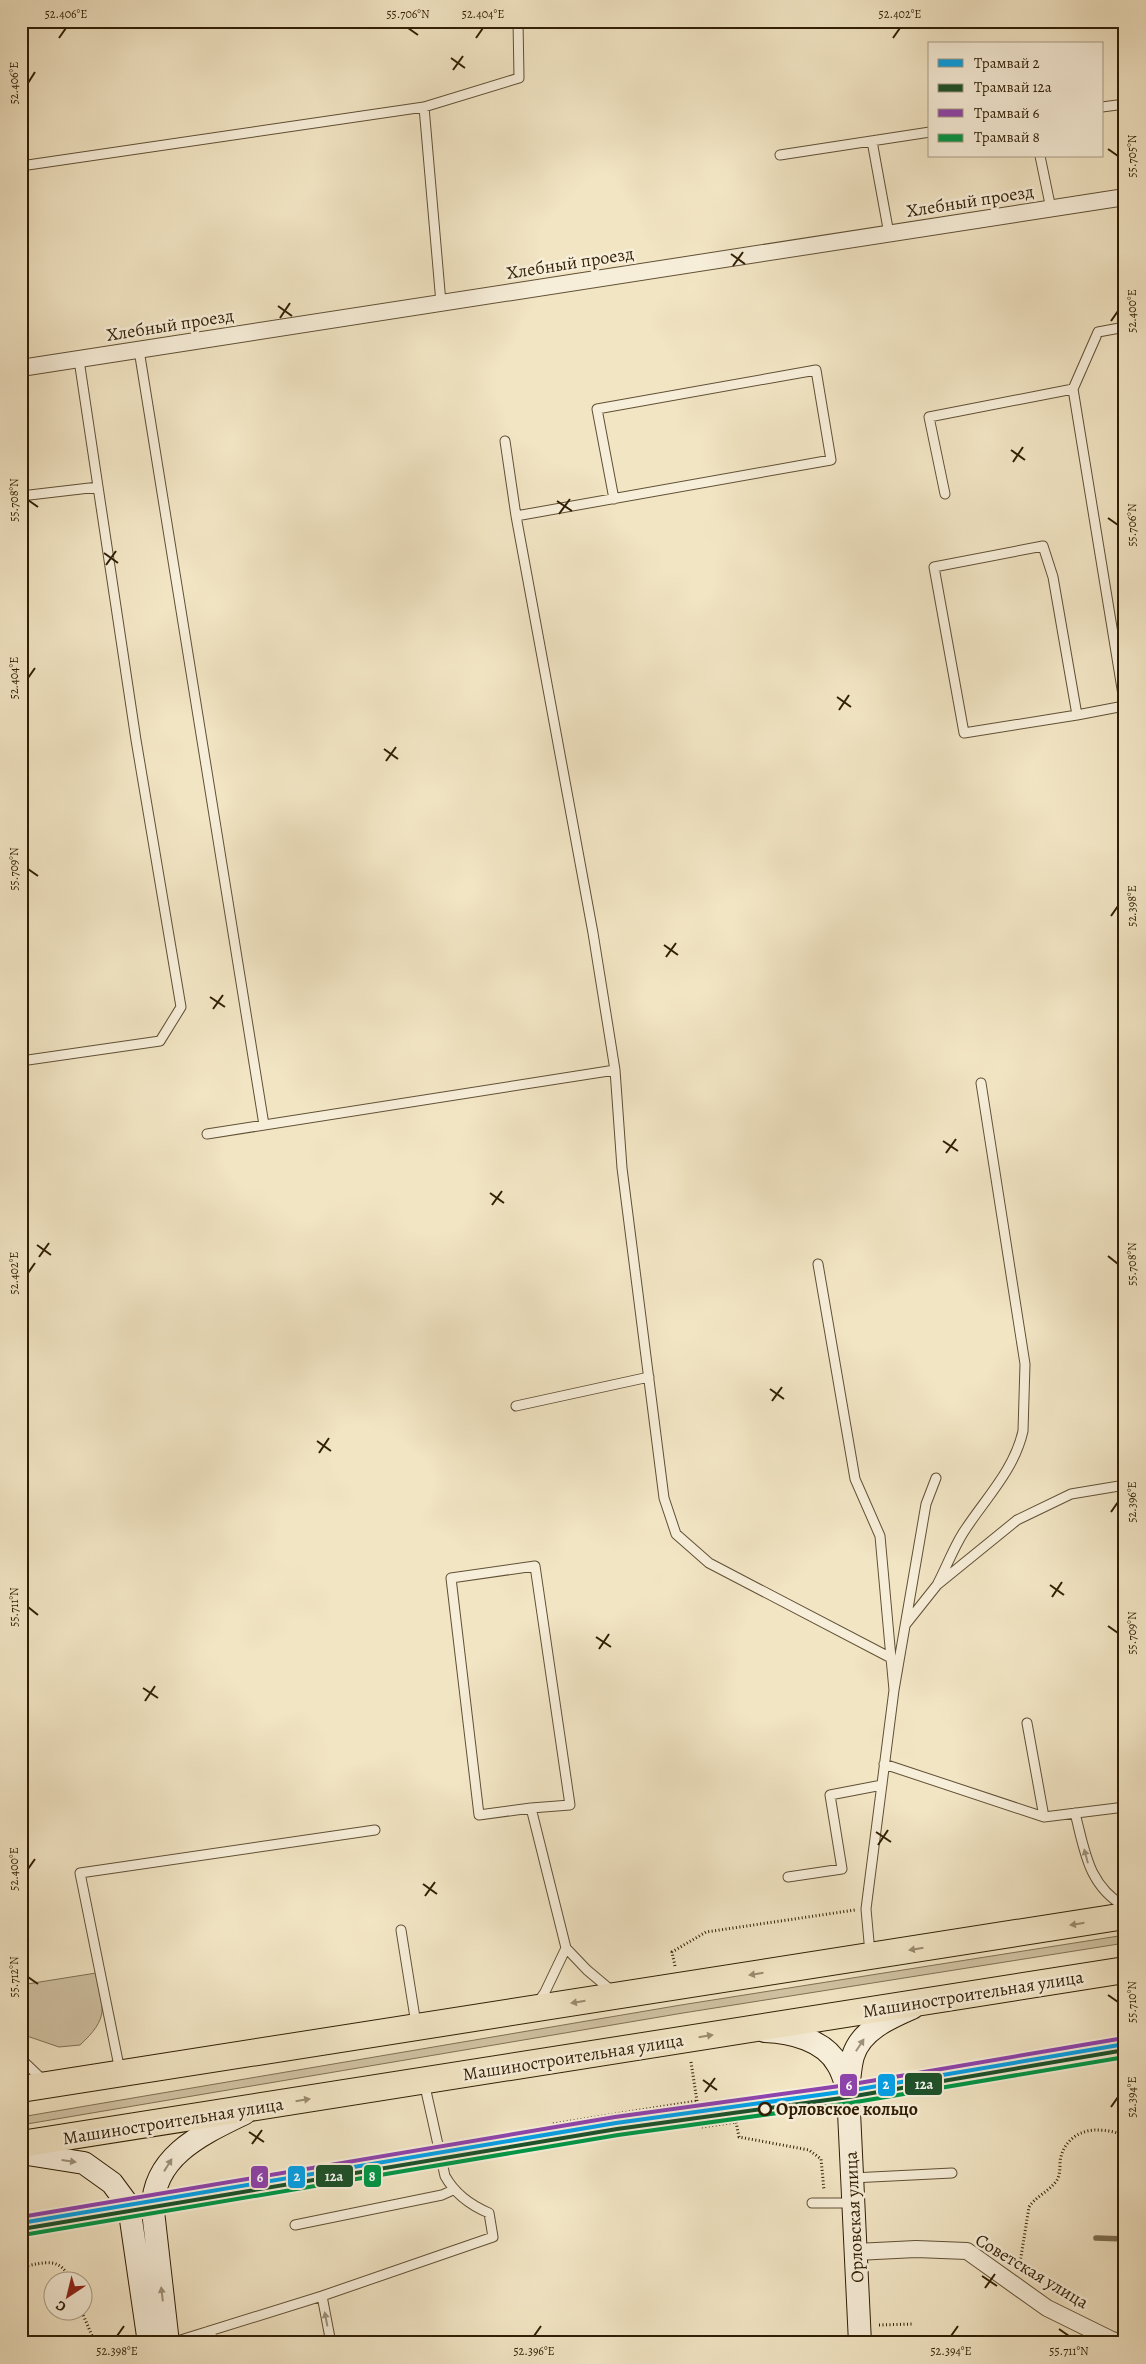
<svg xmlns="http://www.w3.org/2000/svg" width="1146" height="2364" viewBox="0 0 1146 2364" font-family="Alegreya,serif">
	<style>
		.green { fill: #d1c3a4; stroke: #807154 }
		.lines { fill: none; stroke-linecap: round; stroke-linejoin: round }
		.stream { stroke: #7d6e51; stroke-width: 5.5 }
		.lane-casing { stroke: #605035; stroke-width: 11 }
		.street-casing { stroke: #605035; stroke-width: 18 }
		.secondary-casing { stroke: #301f05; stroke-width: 24 }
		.primary-casing { stroke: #301f05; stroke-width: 28 }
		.path { stroke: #301f05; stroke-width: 3; stroke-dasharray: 1 2.5; stroke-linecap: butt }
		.lane { stroke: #f7eed9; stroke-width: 9 }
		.street { stroke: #f7eed9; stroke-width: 16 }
		.secondary { stroke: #f7eed9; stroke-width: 22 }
		.primary { stroke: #f2e5c4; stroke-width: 26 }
		.tram-1-casing { stroke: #f7eed9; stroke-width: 8 }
		.tram-2-casing { stroke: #f7eed9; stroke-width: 8 }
		.tram-3-casing { stroke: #f7eed9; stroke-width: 8 }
		.tram-4-casing { stroke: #f7eed9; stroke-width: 8 }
		.tram-1 { stroke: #06a0e6; stroke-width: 4 }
		.tram-2 { stroke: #1b522b; stroke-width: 4 }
		.tram-3 { stroke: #8e44ad; stroke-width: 4 }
		.tram-4 { stroke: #009746; stroke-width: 4 }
		.oneway { fill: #9d917a }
		.oneway2 { fill: #9b8c6e }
		.ticks { fill: none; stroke: #301f05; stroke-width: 2 }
		.stop-dot { fill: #f7eed9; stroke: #301f05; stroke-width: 2.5 }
		.labels { text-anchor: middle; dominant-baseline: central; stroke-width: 5; stroke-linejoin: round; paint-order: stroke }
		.street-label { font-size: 18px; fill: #301f05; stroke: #f7eed9 }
		.stop-label { font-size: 18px; font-weight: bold; fill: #301f05; stroke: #f7eed9; text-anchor: start }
		.line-badge { stroke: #f7eed9; stroke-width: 2 }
		.badge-label { font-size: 14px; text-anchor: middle; font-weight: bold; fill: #fff }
		.neatline { fill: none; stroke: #301f05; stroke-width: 2 }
		.ticks-label { font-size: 12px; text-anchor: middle; fill: #301f05 }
	</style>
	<rect width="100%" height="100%" fill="#f2e5c4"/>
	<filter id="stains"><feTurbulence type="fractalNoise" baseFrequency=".004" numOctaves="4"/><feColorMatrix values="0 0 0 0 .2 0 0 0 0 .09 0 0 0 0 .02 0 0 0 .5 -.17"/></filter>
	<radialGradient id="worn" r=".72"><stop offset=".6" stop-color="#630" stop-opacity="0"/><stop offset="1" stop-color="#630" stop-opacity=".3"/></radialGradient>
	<path class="green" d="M 1125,1935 L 1125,1943 L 683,2013 L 21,2125 L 21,2117 L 681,2005 Z
		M 96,1973 C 104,2009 109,2018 80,2045 L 59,2047 L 21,2034 L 21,1985 Z"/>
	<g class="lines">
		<path class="stream" d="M 1096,2238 L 1125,2239"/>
		<g class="lane-casing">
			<path id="lane" d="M 424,107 L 441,303
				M 1102,107 L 1125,104
				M 872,141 L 889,234
				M 780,155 L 930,132
				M 1040,156 L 1051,209
				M 21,166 L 424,107 L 519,78 L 518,21
				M 1125,327 L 1098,332 L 1073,389 L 1125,707
				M 139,350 L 264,1125
				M 505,441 L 516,516 L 593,933 L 615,1070 L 622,1168 L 664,1498 L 676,1534 L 709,1563 L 891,1658 L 894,1690
				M 945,494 L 929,417 L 1073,389
				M 21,496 L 98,487
				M 516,516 L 831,460 L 816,370 L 597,409 L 614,499
				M 1077,715 L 1053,577 L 1043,546 L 934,567 L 964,733 L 1077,715 L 1124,706
				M 21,1061 L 160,1041 L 181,1007 L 136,740 L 79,360
				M 207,1134 L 615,1070
				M 818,1264 L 855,1479 L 880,1536 L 891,1658
				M 516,1406 L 649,1377
				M 937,1585 C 946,1568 953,1549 963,1533 C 984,1500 1014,1471 1023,1431 L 1025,1364 L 981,1083
				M 906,1624 L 937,1585 L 1017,1520 L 1071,1494 L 1125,1485
				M 1027,1723 L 1044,1817
				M 884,1764 L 1044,1817 L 1125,1807
				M 531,1808 L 570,1805 L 535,1566 L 451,1578 L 479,1815 L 531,1808 L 566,1948 L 587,1970 L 612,1991
				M 1075,1813 C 1085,1852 1088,1885 1125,1907
				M 788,1877 L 842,1869 L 830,1795 L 882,1785
				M 401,1930 L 416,2024
				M 870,1953 L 866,1909 L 894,1690 L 926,1504 L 936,1478
				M 537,2004 L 545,1992 L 566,1948
				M 21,2059 L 44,2081
				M 120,2071 L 80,1873 L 375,1830
				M 852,2178 L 952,2173
				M 812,2203 L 852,2203
				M 295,2225 L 442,2195 L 453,2190
				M 322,2296 L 331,2343
				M 209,2331 L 215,2343
				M 171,2343 L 322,2296 L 493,2237 L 489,2213 C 470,2205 455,2194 445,2176 L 424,2082"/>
		</g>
		<g class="street-casing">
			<path id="street" d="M 21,368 L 1125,197
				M 856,2252 L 916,2249 L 967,2251 L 1047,2308 L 1112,2340 L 1123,2343"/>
		</g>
		<g class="secondary-casing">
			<path id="secondary" d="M 765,2031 C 791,2032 825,2040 838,2065 C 843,2073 845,2082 848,2091 L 860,2343
				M 848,2087 C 850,2077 850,2066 853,2056 C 861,2030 889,2018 912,2008
				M 21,2153 L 84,2163 L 112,2183 L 129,2206 L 149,2343
				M 168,2343 L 153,2211 C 151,2156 204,2133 245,2113"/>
		</g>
		<g class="primary-casing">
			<path id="primary" d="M 21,2089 L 1125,1916
				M 21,2144 L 1125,1970"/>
		</g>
		<path class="path" d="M 675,1966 L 672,1952 L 706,1932 L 855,1910
			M 691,2062 L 701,2127 L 736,2122 L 739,2137 L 809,2150 L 821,2159 L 824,2190
			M 553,2124 L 697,2101
			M 21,2267 C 44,2263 61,2255 71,2282
			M 1019,2269 L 1029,2207 C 1036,2196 1049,2192 1057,2180 C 1060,2175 1060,2168 1060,2161 C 1063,2143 1076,2131 1095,2130 C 1104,2130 1117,2131 1125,2137
			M 82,2312 L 95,2343
			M 879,2325 L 913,2324"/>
		<use href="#lane" class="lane"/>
		<use href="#street" class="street"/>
		<use href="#secondary" class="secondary"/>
		<use href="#primary" class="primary"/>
		<g class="tram-1-casing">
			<path id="tram-1" d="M 21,2223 L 616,2123 L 848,2091 L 1125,2044"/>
		</g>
		<g class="tram-2-casing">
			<path id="tram-2" d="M 22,2229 L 617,2129 L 849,2097 L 1125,2050"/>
		</g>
		<g class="tram-3-casing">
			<path id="tram-3" d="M 21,2217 L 615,2117 L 847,2085 L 1124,2038"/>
		</g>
		<g class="tram-4-casing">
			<path id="tram-4" d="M 23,2235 L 618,2135 L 850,2103 L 1125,2057"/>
		</g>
		<use href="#tram-1" class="tram-1"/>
		<use href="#tram-2" class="tram-2"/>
		<use href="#tram-3" class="tram-3"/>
		<use href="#tram-4" class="tram-4"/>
	</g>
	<defs><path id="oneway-solid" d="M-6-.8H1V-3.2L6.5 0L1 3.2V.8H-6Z" transform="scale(1.25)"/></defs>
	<g class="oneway">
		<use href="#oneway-solid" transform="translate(1086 1856) rotate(-105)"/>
		<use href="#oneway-solid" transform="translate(860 2045) rotate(-57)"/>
		<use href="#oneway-solid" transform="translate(69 2161) rotate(8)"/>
		<use href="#oneway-solid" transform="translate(168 2165) rotate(-58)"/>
		<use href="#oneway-solid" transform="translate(162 2294) rotate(-97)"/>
		<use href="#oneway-solid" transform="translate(326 2319) rotate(-101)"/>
	</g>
	<g class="oneway2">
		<use href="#oneway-solid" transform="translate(1077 1924) rotate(171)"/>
		<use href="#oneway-solid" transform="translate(916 1949) rotate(171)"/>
		<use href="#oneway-solid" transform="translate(756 1974) rotate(171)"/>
		<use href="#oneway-solid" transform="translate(578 2002) rotate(171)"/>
		<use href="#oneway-solid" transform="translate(706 2036) rotate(-9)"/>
		<use href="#oneway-solid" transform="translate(303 2100) rotate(-9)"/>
	</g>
	<path class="ticks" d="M 408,28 L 418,35M 59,38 L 66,28M 476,38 L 483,28M 893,38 L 900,28M 451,58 L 465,68M 453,70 L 463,56M 28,83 L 35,72M 1108,149 L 1118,156M 731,254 L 745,264M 733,266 L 743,252M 278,306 L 292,316M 280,318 L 290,303M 1111,321 L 1118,311M 1011,450 L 1025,460M 1013,462 L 1023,447M 28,500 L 38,507M 557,501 L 572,511M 559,514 L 570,499M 1108,518 L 1118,525M 104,553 L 118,563M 106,565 L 116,551M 28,678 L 35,668M 837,697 L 851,707M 839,710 L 849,695M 384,749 L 398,759M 386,761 L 396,747M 28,869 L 38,876M 1111,916 L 1118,906M 664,945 L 678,955M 666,957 L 676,943M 210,997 L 225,1007M 213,1009 L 223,995M 943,1141 L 958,1151M 946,1153 L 956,1139M 490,1193 L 504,1203M 492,1205 L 502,1191M 37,1245 L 51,1255M 1108,1256 L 1118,1264M 39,1257 L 49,1243M 28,1273 L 35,1263M 770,1389 L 784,1399M 772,1401 L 782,1387M 317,1441 L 331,1451M 319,1453 L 329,1438M 1111,1512 L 1118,1502M 1050,1585 L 1064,1595M 1052,1597 L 1062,1582M 28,1607 L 38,1615M 1108,1626 L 1118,1633M 596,1637 L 611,1647M 599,1649 L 609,1634M 143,1688 L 158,1698M 145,1701 L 155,1686M 876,1832 L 891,1842M 878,1845 L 888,1830M 28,1869 L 35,1859M 423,1884 L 437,1894M 425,1896 L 435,1882M 28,1977 L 38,1984M 1108,1995 L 1118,2002M 703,2080 L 717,2090M 705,2092 L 715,2078M 1111,2107 L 1118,2097M 249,2132 L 264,2142M 252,2144 L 262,2130M 982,2276 L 997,2286M 985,2288 L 995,2274M 1059,2329 L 1069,2336M 117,2336 L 124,2326M 534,2336 L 541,2326M 951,2336 L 958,2326"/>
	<circle class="stop-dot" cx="765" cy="2109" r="6"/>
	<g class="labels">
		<g class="street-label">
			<text transform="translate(970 201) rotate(-9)">Хлебный проезд</text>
			<text transform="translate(570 263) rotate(-9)">Хлебный проезд</text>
			<text transform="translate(170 325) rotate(-9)">Хлебный проезд</text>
			<text transform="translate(973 1994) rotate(-9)">Машиностроительная улица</text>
			<text transform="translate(573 2057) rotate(-9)">Машиностроительная улица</text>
			<text transform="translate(173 2121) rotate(-9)">Машиностроительная улица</text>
			<text transform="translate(854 2217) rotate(-93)">Орловская улица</text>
			<text transform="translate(1032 2271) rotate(31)">Советская улица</text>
		</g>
		<g class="stop-label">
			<text x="776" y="2109">Орловское кольцо</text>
		</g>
	</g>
	<g class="line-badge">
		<rect x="904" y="2072" width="39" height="24" rx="5" fill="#1b522b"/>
		<rect x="877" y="2073" width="19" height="24" rx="5" fill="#06a0e6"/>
		<rect x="839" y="2073" width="19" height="24" rx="5" fill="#8e44ad"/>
		<rect x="363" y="2164" width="19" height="24" rx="5" fill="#009746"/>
		<rect x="315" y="2164" width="39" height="24" rx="5" fill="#1b522b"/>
		<rect x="287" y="2165" width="19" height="24" rx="5" fill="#06a0e6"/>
		<rect x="250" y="2165" width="19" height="24" rx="5" fill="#8e44ad"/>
	</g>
	<g class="badge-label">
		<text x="924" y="2089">12а</text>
		<text x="886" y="2089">2</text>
		<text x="849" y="2090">6</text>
		<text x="372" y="2181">8</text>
		<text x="334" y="2181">12а</text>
		<text x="297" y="2181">2</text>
		<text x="260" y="2182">6</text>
	</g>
	<rect width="1146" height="2364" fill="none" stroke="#f2e5c4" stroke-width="55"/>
	<rect x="928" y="42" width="175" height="115" fill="#f7eed9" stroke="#a79b84"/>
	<rect x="938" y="59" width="25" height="8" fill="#06a0e6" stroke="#a79b84"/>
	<text x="974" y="68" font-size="15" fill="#301f05">Трамвай 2</text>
	<rect x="938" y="84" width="25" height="8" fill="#1b522b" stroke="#a79b84"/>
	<text x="974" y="92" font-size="15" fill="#301f05">Трамвай 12а</text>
	<rect x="938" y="109" width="25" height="8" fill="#8e44ad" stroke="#a79b84"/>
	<text x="974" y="118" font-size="15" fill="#301f05">Трамвай 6</text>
	<rect x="938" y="134" width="25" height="8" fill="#009746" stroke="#a79b84"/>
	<text x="974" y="142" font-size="15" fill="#301f05">Трамвай 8</text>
	<g transform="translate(68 2296) rotate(215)"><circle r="24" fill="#f7eed9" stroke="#a79b84"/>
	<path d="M0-4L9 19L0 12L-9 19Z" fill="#8f2418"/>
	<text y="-8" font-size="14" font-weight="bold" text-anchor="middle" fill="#301f05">С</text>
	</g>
	<rect x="28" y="28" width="1090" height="2308" class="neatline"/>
	<g class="ticks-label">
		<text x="66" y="18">52.406°E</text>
		<text x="408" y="18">55.706°N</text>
		<text x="483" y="18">52.404°E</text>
		<text x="900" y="18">52.402°E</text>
		<text transform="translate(14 83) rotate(-90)" y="4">52.406°E</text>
		<text transform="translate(1132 156) rotate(-90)" y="4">55.705°N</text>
		<text transform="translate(1132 311) rotate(-90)" y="4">52.400°E</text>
		<text transform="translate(14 500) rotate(-90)" y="4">55.708°N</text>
		<text transform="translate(1132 525) rotate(-90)" y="4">55.706°N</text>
		<text transform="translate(14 678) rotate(-90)" y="4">52.404°E</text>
		<text transform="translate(14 869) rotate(-90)" y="4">55.709°N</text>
		<text transform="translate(1132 906) rotate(-90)" y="4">52.398°E</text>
		<text transform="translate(1132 1264) rotate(-90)" y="4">55.708°N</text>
		<text transform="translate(14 1273) rotate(-90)" y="4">52.402°E</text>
		<text transform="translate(1132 1502) rotate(-90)" y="4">52.396°E</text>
		<text transform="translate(14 1607) rotate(-90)" y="4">55.711°N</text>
		<text transform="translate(1132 1633) rotate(-90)" y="4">55.709°N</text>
		<text transform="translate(14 1869) rotate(-90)" y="4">52.400°E</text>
		<text transform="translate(14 1977) rotate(-90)" y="4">55.712°N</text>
		<text transform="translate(1132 2002) rotate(-90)" y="4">55.710°N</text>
		<text transform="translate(1132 2097) rotate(-90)" y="4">52.394°E</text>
		<text x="117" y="2355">52.398°E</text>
		<text x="534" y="2355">52.396°E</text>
		<text x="951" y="2355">52.394°E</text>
		<text x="1069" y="2355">55.711°N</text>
	</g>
	<rect width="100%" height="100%" filter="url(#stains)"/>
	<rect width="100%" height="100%" fill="url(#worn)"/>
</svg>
